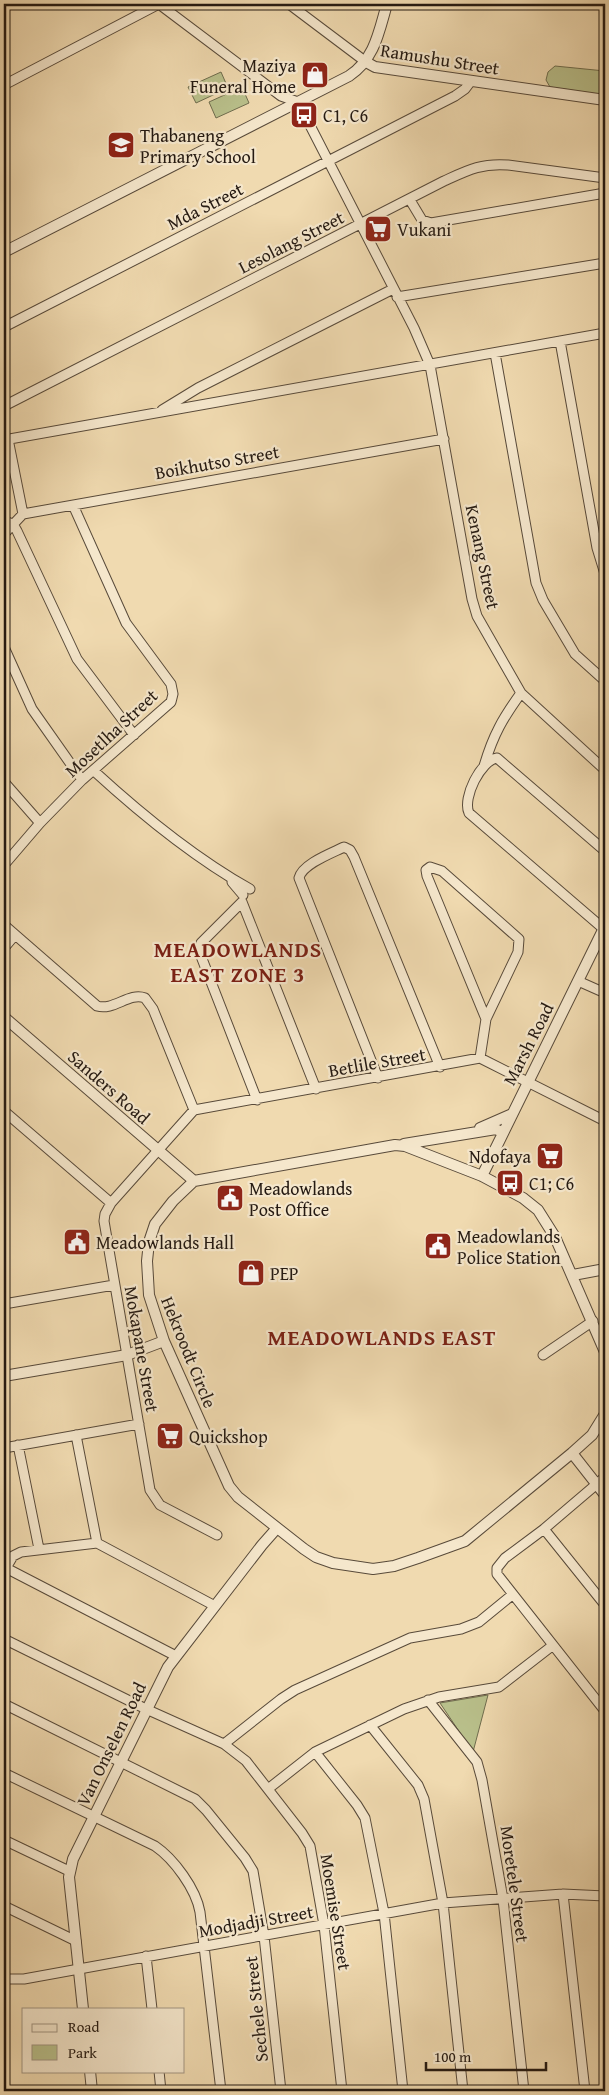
<svg xmlns="http://www.w3.org/2000/svg" width="609" height="2095" viewBox="0 0 609 2095" font-family="'Gentium Book Plus',serif">
	<style>
		.green { fill: #b9c08b; stroke: #6f6d4e }
		.lines { fill: none; stroke-linecap: round; stroke-linejoin: round }
		.minor-casing { stroke: #584a3a; stroke-width: 11 }
		.tertiary-casing { stroke: #584a3a; stroke-width: 12 }
		.minor { stroke: #f5e7cc; stroke-width: 9 }
		.tertiary { stroke: #f5e7cc; stroke-width: 10 }
		.rail-casing { stroke: #251a12; stroke-width: 4.5 }
		.rail { stroke: #f5e7cc; stroke-width: 2.5; stroke-dasharray: 8; stroke-linecap: butt }
		.labels { text-anchor: middle; dominant-baseline: central; stroke-width: 4.5; stroke-linejoin: round; paint-order: stroke }
		.street-label { font-size: 18px; fill: #251a12; stroke: #f5e7cc }
		.poi-label { font-size: 18px; fill: #251a12; stroke: #f5e7cc; text-anchor: start }
		.district-label { font-size: 22px; font-weight: bold; letter-spacing: 1px; fill: #7a1f14; stroke: #f5e7cc }
	</style>
	<rect width="100%" height="100%" fill="#f0dab0"/>
	<filter id="stains"><feTurbulence type="fractalNoise" baseFrequency=".004" numOctaves="4"/><feColorMatrix values="0 0 0 0 .2 0 0 0 0 .09 0 0 0 0 .02 0 0 0 .5 -.17"/></filter>
	<radialGradient id="worn" r=".72"><stop offset=".6" stop-color="#630" stop-opacity="0"/><stop offset="1" stop-color="#630" stop-opacity=".3"/></radialGradient>
	<path class="green" d="M 555,66 L 605,71 L 605,95 L 550,87 L 546,80 L 548,72 Z
		M 221,72 L 228,88 L 196,103 L 188,87 Z
		M 242,87 L 249,103 L 216,118 L 209,102 Z
		M 488,1695 L 473,1752 L 440,1703 Z"/>
	<g class="lines">
		<g class="minor-casing">
			<path id="minor" d="M 159,4 L 281,96 L 298,102 L 414,328 L 430,365 L 472,599 L 477,616 L 521,693 L 605,770
				M 289,4 L 366,62
				M 4,5 L 7,4
				M 4,85 L 159,4
				M 410,200 L 422,220 L 431,223 L 605,193
				M 397,297 L 605,263
				M 4,327 L 455,96 L 465,89 L 471,81
				M 560,341 L 597,548 L 605,574
				M 495,353 L 536,583 L 543,600 L 575,654 L 605,681
				M 4,406 L 444,181 C 468,170 481,163 508,165 L 605,178
				M 162,410 L 198,388 L 393,289
				M 8,439 L 23,514
				M 4,440 L 605,333
				M 4,521 L 13,524 L 17,531 L 77,659 L 134,735
				M 4,534 L 23,514 L 444,439
				M 4,647 L 32,709 L 82,780
				M 484,766 C 493,735 503,718 521,693
				M 94,771 C 142,815 193,857 250,889
				M 4,782 L 40,823
				M 605,851 L 497,758 C 481,760 462,798 469,813 L 605,930
				M 4,865 L 40,823 L 82,780 L 171,702 L 173,694 L 171,684 L 126,623 L 73,505
				M 232,882 L 243,895
				M 4,925 L 97,1006 C 114,1011 129,992 145,998 L 153,1009 L 194,1110
				M 4,948 L 15,935
				M 578,981 L 605,993
				M 480,1058 L 486,1019 L 427,876 L 426,870 L 430,867 L 442,871 L 519,939 L 518,952 L 486,1019
				M 378,1078 L 299,878 C 302,864 332,853 344,847 L 350,850 L 354,857 L 440,1067
				M 257,1100 L 199,951 L 201,943 L 242,902 L 316,1089
				M 4,1111 L 111,1203
				M 4,1304 L 114,1285
				M 543,1355 L 593,1321
				M 76,1435 L 97,1543
				M 18,1445 L 39,1549
				M 4,1448 L 139,1424
				M 605,1477 L 544,1529 L 505,1558 L 497,1568 L 497,1574 L 605,1711
				M 544,1529 L 605,1605
				M 217,1535 L 160,1505 L 150,1490 L 104,1221 L 105,1214 L 111,1203 L 194,1110 L 480,1058 L 605,1121
				M 97,1543 L 215,1606
				M 4,1567 L 176,1656
				M 6,1568 L 13,1556 L 21,1552 L 97,1543
				M 4,1639 L 146,1709 L 224,1744 L 246,1761 L 302,1833 L 310,1846 L 324,1925 L 342,2091
				M 428,1700 L 477,1762 L 482,1780 L 503,1899 L 524,2091
				M 4,1704 L 195,1799 L 206,1810 L 245,1858 L 253,1871 L 264,1936 L 281,2091
				M 370,1725 L 418,1785 L 424,1799 L 443,1903 L 463,2091
				M 224,1744 L 281,1699 L 295,1690 L 410,1638 L 461,1629 L 479,1622 L 512,1595
				M 315,1752 L 357,1805 L 365,1818 L 384,1913 L 403,2091
				M 4,1773 L 155,1846 C 174,1859 196,1889 200,1912 L 221,2091
				M 268,1789 L 315,1752 L 404,1709 L 439,1697 L 499,1687 L 552,1646
				M 4,1840 L 69,1871
				M 563,1894 L 585,2091
				M 4,1906 L 76,1941
				M 146,1956 L 152,2009
				M 4,1979 L 24,1979 L 443,1903 L 563,1894 L 605,1896
				M 159,2071 L 161,2091"/>
		</g>
		<g class="tertiary-casing">
			<path id="tertiary" d="M 366,62 L 375,67 L 605,100
				M 4,252 L 349,76 C 375,59 379,31 387,4
				M 4,1017 L 194,1181
				M 480,1128 L 512,1114
				M 404,1144 L 496,1129 L 503,1133
				M 482,1176 L 605,926
				M 573,1275 L 605,1269
				M 605,1352 L 555,1237 L 538,1210 L 523,1198 L 482,1176 L 405,1146 L 395,1145 L 194,1181 L 173,1201 L 155,1224 L 149,1242 L 147,1261 L 149,1295 L 164,1341 L 229,1486 L 238,1497 L 304,1549 L 316,1557 L 333,1563 L 373,1569 L 394,1566 L 418,1558 L 465,1541 L 572,1453 L 592,1435 L 605,1414
				M 4,1376 L 127,1355 L 164,1341
				M 572,1453 L 605,1495
				M 83,2009 L 69,1877 L 73,1859 L 168,1667 L 262,1545 L 277,1528
				M 90,2071 L 92,2091"/>
		</g>
		<use href="#minor" class="minor"/>
		<use href="#tertiary" class="tertiary"/>
		<g class="rail-casing">
			<path id="rail" d="M 592,4 L 605,7"/>
		</g>
		<use href="#rail" class="rail"/>
	</g>
	<defs>
		<g id="shop-square" transform="scale(1.4375)"><rect x="-9" y="-9" width="18" height="18" rx="4" fill="#8f2418" stroke="#f5e7cc"/><path d="M-5-2.5h2.3a2.7 3.5 0 0 1 5.4 0H5L5.5 6h-11ZM-1.5-2.5h3a1.5 2.3 0 0 0-3 0Z" fill="#fff"/></g>
		<g id="bus-square" transform="scale(1.4375)"><rect x="-9" y="-9" width="18" height="18" rx="4" fill="#8f2418" stroke="#f5e7cc"/><path d="M-5-6H5V4H4V6H2V4H-2V6H-4V4H-5ZM-3.5-4V0h7V-4ZM-3.5 1.2v1.5H-2V1.2ZM2 1.2v1.5H3.5V1.2Z" fill="#fff"/></g>
		<g id="school-square" transform="scale(1.4375)"><rect x="-9" y="-9" width="18" height="18" rx="4" fill="#8f2418" stroke="#f5e7cc"/><path d="M0-5L7-2L0 1L-7-2ZM-4 1L0 2.5L4 1V4Q0 6-4 4Z" fill="#fff"/></g>
		<g id="supermarket-square" transform="scale(1.4375)"><rect x="-9" y="-9" width="18" height="18" rx="4" fill="#8f2418" stroke="#f5e7cc"/><path d="M-6-5.5h2.5l.6 2H6L4.5 2H-2.5L-4.4-4H-6ZM-1.5 3.2a1.3 1.3 0 1 0 .1 0ZM3 3.2a1.3 1.3 0 1 0 .1 0Z" fill="#fff"/></g>
		<g id="civic-square" transform="scale(1.4375)"><rect x="-9" y="-9" width="18" height="18" rx="4" fill="#8f2418" stroke="#f5e7cc"/><path d="M-.6-6.5H3V-4.5H.6V-3L4-1V1h2V6H-6V1h2V-1L-.6-3ZM-1.2 2.5V6h2.4V2.5Z" fill="#fff"/></g>
	</defs>
	<g fill-rule="evenodd">
		<use href="#shop-square" x="315" y="75"/>
		<use href="#bus-square" x="304" y="115"/>
		<use href="#school-square" x="121" y="145"/>
		<use href="#supermarket-square" x="378" y="229"/>
		<use href="#supermarket-square" x="550" y="1156"/>
		<use href="#bus-square" x="510" y="1183"/>
		<use href="#civic-square" x="230" y="1198"/>
		<use href="#civic-square" x="77" y="1242"/>
		<use href="#civic-square" x="438" y="1246"/>
		<use href="#shop-square" x="251" y="1273"/>
		<use href="#supermarket-square" x="170" y="1436"/>
	</g>
	<g class="labels">
		<g class="street-label">
			<text transform="translate(440 59) rotate(9)">Ramushu Street</text>
			<text transform="translate(205 206) rotate(-27)">Mda Street</text>
			<text transform="translate(291 242) rotate(-27)">Lesolang Street</text>
			<text transform="translate(217 462) rotate(-10)">Boikhutso Street</text>
			<text transform="translate(483 557) rotate(78)">Kenang Street</text>
			<text transform="translate(111 733) rotate(-43)">Mosetlha Street</text>
			<text transform="translate(528 1044) rotate(-63)">Marsh Road</text>
			<text transform="translate(377 1062) rotate(-10)">Betlile Street</text>
			<text transform="translate(109 1087) rotate(41)">Sanders Road</text>
			<text transform="translate(142 1349) rotate(80)">Mokapane Street</text>
			<text transform="translate(189 1352) rotate(68)">Hekroodt Circle</text>
			<text transform="translate(111 1744) rotate(-64)">Van Onselen Road</text>
			<text transform="translate(515 1884) rotate(82)">Moretele Street</text>
			<text transform="translate(336 1912) rotate(81)">Moemise Street</text>
			<text transform="translate(256 1921) rotate(-10)">Modjadji Street</text>
			<text transform="translate(256 2009) rotate(-96)">Sechele Street</text>
		</g>
		<g class="poi-label">
			<text x="296" y="65" text-anchor="end">Maziya<tspan x="296" dy="21">Funeral Home</tspan></text>
			<text x="323" y="115">C1, C6</text>
			<text x="140" y="135">Thabaneng<tspan x="140" dy="21">Primary School</tspan></text>
			<text x="397" y="229">Vukani</text>
			<text x="531" y="1156" text-anchor="end">Ndofaya</text>
			<text x="529" y="1183">C1; C6</text>
			<text x="249" y="1188">Meadowlands<tspan x="249" dy="21">Post Office</tspan></text>
			<text x="457" y="1236">Meadowlands<tspan x="457" dy="21">Police Station</tspan></text>
			<text x="96" y="1242">Meadowlands Hall</text>
			<text x="270" y="1273">PEP</text>
			<text x="189" y="1436">Quickshop</text>
		</g>
		<g class="district-label">
			<text x="238" y="949">MEADOWLANDS<tspan x="238" dy="25">EAST ZONE 3</tspan></text>
			<text x="382" y="1337">MEADOWLANDS EAST</text>
		</g>
	</g>
	<rect width="609" height="2095" fill="none" stroke="#f0dab0" stroke-width="20"/>
	<rect x="5" y="5" width="599" height="2085" fill="none" stroke="#251a12" stroke-width="2.5"/>
	<rect x="10" y="10" width="589" height="2075" fill="none" stroke="#251a12"/>
	<rect x="22" y="2008" width="162" height="65" fill="#f5e7cc" stroke="#a29582"/>
	<rect x="32" y="2024" width="25" height="8" fill="#f5e7cc" stroke="#a29582"/>
	<text x="68" y="2032" font-size="15" fill="#251a12">Road</text>
	<rect x="32" y="2045" width="25" height="15" fill="#b9c08b" stroke="#a29582"/>
	<text x="68" y="2058" font-size="15" fill="#251a12">Park</text>
	<path d="M426 2062v8h120v-8" fill="none" stroke="#251a12" stroke-width="2.5"/>
	<text x="434" y="2062" font-size="15" fill="#251a12" stroke="#f5e7cc" stroke-width="4" paint-order="stroke">100 m</text>
	<rect width="100%" height="100%" filter="url(#stains)"/>
	<rect width="100%" height="100%" fill="url(#worn)"/>
</svg>
